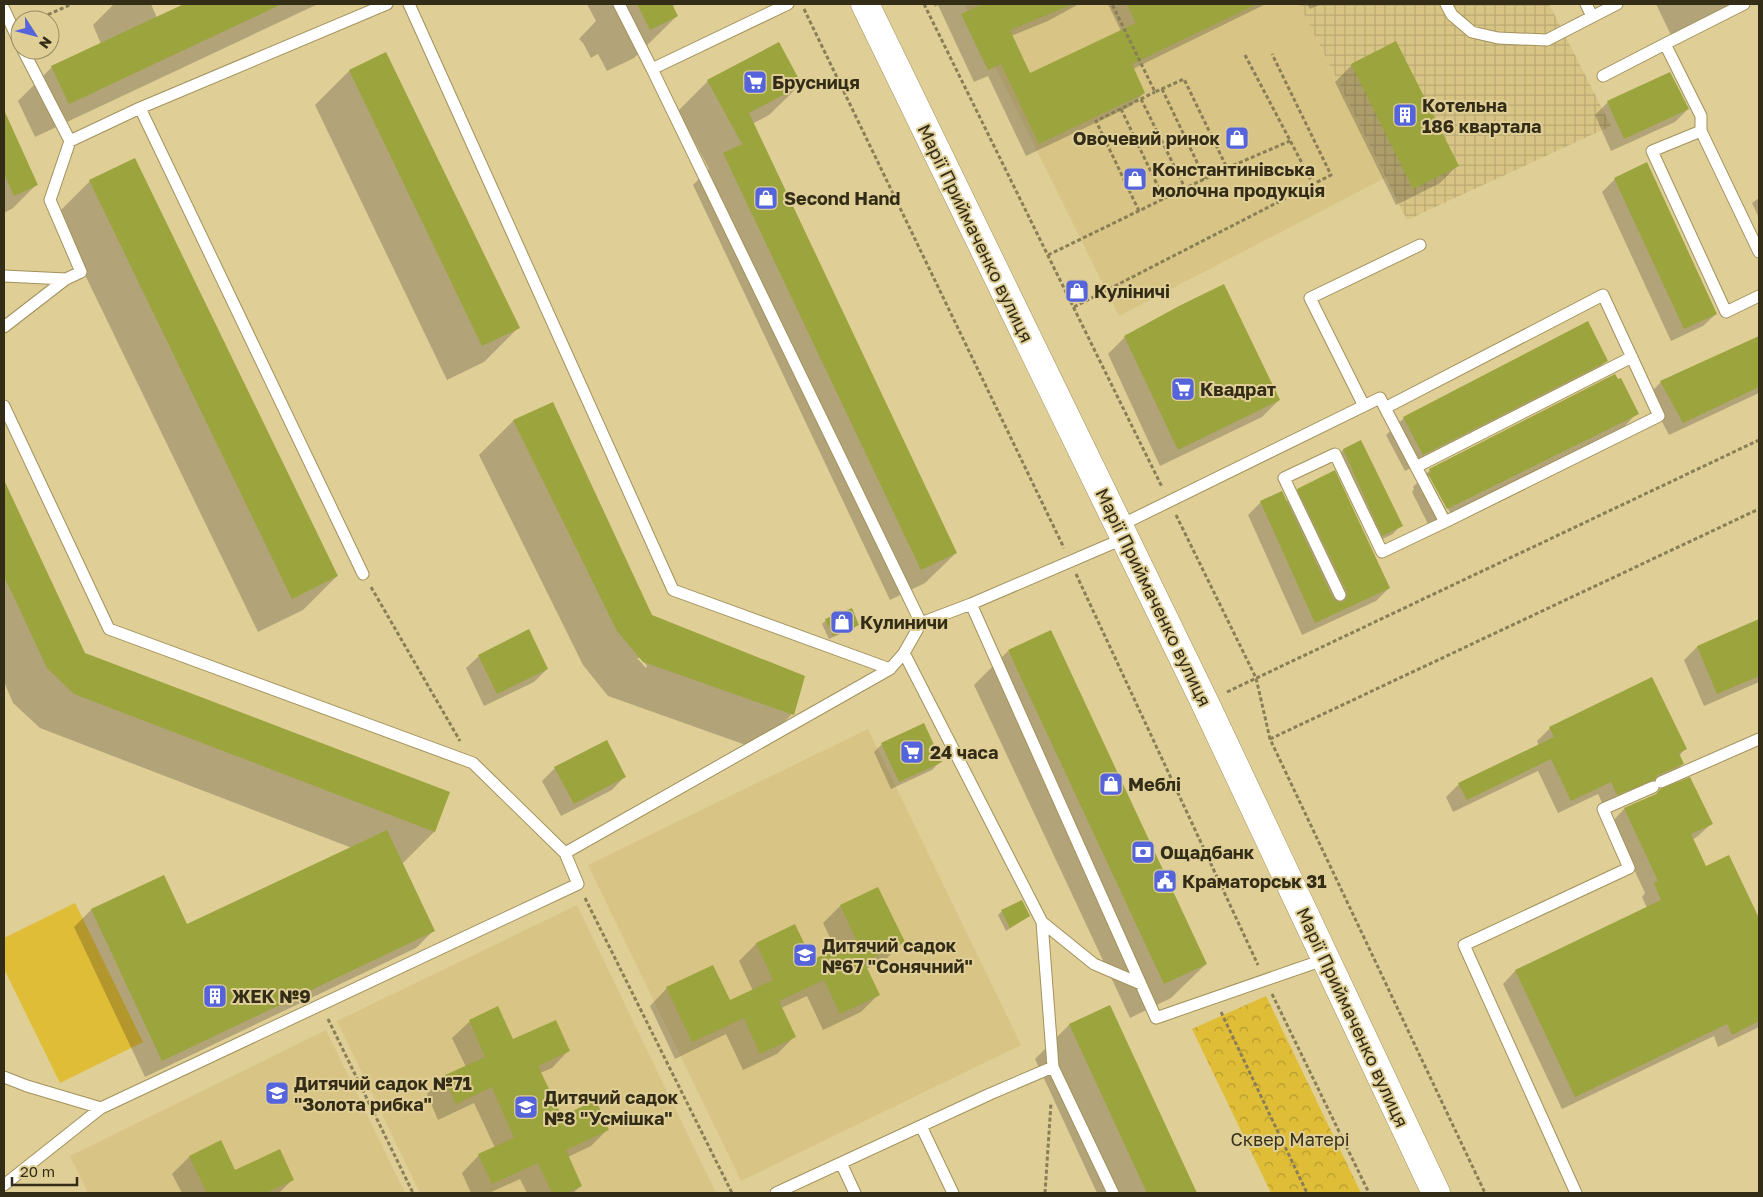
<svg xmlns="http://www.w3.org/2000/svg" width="1763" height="1197" viewBox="0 0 1763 1197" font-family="'Golos Text',sans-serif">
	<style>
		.built { fill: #d8c585 }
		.industrial { fill: url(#industrial-grid) }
		.park { fill: url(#park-crowns) }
		.garden { fill: #e0bd37 }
		.shadow { fill: #0003; fill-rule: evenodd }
		.building { fill: #9ba43d }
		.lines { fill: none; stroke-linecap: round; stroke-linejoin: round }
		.lane-casing { stroke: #a2925b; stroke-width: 13 }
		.secondary-casing { stroke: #a2925b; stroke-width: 29 }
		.path { stroke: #8a7e56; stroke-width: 3; stroke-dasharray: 4 2.5; stroke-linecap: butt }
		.lane { stroke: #fff; stroke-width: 11 }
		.secondary { stroke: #fff; stroke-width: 28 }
		.labels { text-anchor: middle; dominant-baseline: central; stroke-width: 4; stroke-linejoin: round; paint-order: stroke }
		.poi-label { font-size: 18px; font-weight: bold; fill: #332c16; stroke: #dfce96; text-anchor: start }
		.street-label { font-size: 18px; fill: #332c16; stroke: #dfce96 }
		.park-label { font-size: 18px; fill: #38311b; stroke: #dfce96 }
	</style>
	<defs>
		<pattern id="industrial-grid" width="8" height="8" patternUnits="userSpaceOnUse" patternTransform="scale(1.25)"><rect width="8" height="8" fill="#d8c585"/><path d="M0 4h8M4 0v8" fill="none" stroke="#baa972"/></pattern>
		<pattern id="park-crowns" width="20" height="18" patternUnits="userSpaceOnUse" patternTransform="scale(1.25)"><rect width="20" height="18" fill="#e0bd37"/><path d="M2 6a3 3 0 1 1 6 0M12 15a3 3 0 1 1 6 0" fill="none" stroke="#b69a2d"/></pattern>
	</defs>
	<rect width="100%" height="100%" fill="#dfce96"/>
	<path class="built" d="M 964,4 L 1299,4 L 1385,178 L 1119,316 Z
		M 868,729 L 1021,1045 L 741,1181 L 588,865 Z
		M 577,905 L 716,1193 L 420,1193 L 337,1021 Z
		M 326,1030 L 405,1193 L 88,1193 L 70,1156 Z"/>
	<path class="industrial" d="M 1299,4 L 1549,4 L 1611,126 L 1407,220 Z"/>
	<path class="park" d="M 1266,996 L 1361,1193 L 1271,1193 L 1192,1029 Z"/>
	<path class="garden" d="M 75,903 L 143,1042 L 60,1083 L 4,969 L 4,938 Z"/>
	<path class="shadow" d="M 114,4 L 151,4 L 157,18 L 187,4 L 318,4 L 35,137 L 18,101 L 52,67 L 101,44 L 93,25 Z
		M 587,4 L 676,4 L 672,7 L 677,16 L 634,58 L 607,71 L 598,54 L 591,58 L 583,43 L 579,39 L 596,21 Z
		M 933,4 L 1079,4 L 1048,21 L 1011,36 L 1029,75 L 1121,31 L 1108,4 L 1266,4 L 1133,69 L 1144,93 L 1131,106 L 1026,156 L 988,76 L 974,82 L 938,5 L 935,7 Z
		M 1307,4 L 1321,4 L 1310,9 Z
		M 1656,4 L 1735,4 L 1671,35 Z
		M 386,53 L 518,328 L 484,362 L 447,380 L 315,105 L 349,71 Z
		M 1352,65 L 1457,166 L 1440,183 L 1396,205 L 1335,82 Z
		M 1670,73 L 1688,109 L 1675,122 L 1611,151 L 1595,115 L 1608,102 Z
		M 708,81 L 800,85 L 769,115 L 752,124 L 956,553 L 925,583 L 890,600 L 693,185 L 709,169 L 678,111 Z
		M 4,113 L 37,184 L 13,208 L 4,213 Z
		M 1615,179 L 1716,314 L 1703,326 L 1671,341 L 1602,192 Z
		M 90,181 L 337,576 L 303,610 L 258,632 L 56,215 Z
		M 1759,198 L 1759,218 L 1752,203 Z
		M 1587,323 L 1607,360 L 1590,377 L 1405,471 L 1386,435 L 1404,418 Z
		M 1125,337 L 1279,400 L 1262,417 L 1160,466 L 1108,354 Z
		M 1759,338 L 1759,393 L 1669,435 L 1648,395 L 1661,382 Z
		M 1618,381 L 1637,413 L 1620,431 L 1429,526 L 1412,492 L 1414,489 L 1413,487 L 1430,470 ZM 1428,476 L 1431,476 L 1451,514 L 1449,515 Z
		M 553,404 L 651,616 L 804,676 L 791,715 L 757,749 L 608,696 L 583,665 L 479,455 L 513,421 ZM 637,658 L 641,658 L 647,666 L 646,668 Z
		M 1360,442 L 1401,525 L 1393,534 L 1374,543 L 1335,459 L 1343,450 Z
		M 4,483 L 84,654 L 448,793 L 434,832 L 402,864 L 433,931 L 416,948 L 145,1077 L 74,927 L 91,910 L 163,876 L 187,926 L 352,848 L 40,728 L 13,703 L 4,682 Z
		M 1298,490 L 1389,588 L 1376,601 L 1302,635 L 1248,515 L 1261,502 L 1286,502 Z
		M 826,620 L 858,625 L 854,628 L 829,639 L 822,624 Z
		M 1759,621 L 1759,682 L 1704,706 L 1684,660 L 1697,647 Z
		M 1008,651 L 1206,964 L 1171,998 L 1130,1018 L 974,685 Z
		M 479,656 L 547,669 L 534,682 L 484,706 L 466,668 Z
		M 1550,728 L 1685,749 L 1679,756 L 1682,764 L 1670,776 L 1604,807 L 1598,794 L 1558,813 L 1538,771 L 1453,812 L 1446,797 L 1459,784 L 1539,746 L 1537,741 Z
		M 882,744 L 940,762 L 932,770 L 891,789 L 874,752 Z
		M 555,768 L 624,777 L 612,790 L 561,816 L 542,781 Z
		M 1656,795 L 1711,824 L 1698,836 L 1692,840 L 1705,868 L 1729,857 L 1759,921 L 1759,1027 L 1718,1047 L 1714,1036 L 1562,1109 L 1503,984 L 1515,971 L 1647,908 L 1642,897 L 1645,893 L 1612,822 L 1624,809 Z
		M 878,888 L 903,942 L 886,959 L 866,969 L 878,995 L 861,1012 L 823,1030 L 807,996 L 781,1008 L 794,1037 L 777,1054 L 743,1070 L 726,1034 L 675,1059 L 650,1006 L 667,988 L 729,1002 L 753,991 L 739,961 L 756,944 L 794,926 L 811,962 L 836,950 L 823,923 L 840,906 Z
		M 1002,911 L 1028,916 L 1006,931 L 998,915 Z
		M 1109,1006 L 1195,1193 L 1097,1193 L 1035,1059 L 1069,1025 Z
		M 470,1021 L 512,1041 L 569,1050 L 552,1068 L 540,1073 L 561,1118 L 608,1129 L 591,1146 L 568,1157 L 581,1186 L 573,1193 L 527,1193 L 520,1179 L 489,1193 L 471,1193 L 462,1173 L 479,1155 L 495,1148 L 474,1103 L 438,1120 L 427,1094 L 444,1077 L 466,1067 L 452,1038 Z
		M 189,1157 L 234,1172 L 293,1179 L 279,1193 L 182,1193 L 172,1174 Z"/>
	<path class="building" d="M 184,4 L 282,4 L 69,104 L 51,66 Z
		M 637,4 L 672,4 L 678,16 L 650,30 Z
		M 983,4 L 1073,4 L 1010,30 L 1030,73 L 1136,23 L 1127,4 L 1257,4 L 1132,64 L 1145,93 L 1039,144 L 1001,64 L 988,70 L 961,14 Z
		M 1396,41 L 1459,166 L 1413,189 L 1351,64 Z
		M 779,42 L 802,85 L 749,113 L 957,553 L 921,570 L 723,153 L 742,144 L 707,80 Z
		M 386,52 L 520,328 L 482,346 L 349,70 Z
		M 1670,72 L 1689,109 L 1624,139 L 1607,101 Z
		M 4,110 L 38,185 L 14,196 L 4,173 Z
		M 135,158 L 338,576 L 292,599 L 89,180 Z
		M 1647,162 L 1717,314 L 1684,329 L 1614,178 Z
		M 1224,284 L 1280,400 L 1178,450 L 1124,336 L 1179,306 Z
		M 1588,321 L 1608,361 L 1423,455 L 1403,417 Z
		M 1759,336 L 1759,387 L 1683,423 L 1660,381 Z
		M 1615,374 L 1618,379 L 1621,378 L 1639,414 L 1447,509 L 1428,474 L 1431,472 L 1429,469 Z
		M 553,402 L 652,615 L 805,676 L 794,715 L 643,662 L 617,631 L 513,420 Z
		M 1361,440 L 1403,526 L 1382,536 L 1343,449 Z
		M 1335,470 L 1390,588 L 1315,623 L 1260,501 L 1282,491 L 1333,598 L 1336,601 L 1343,602 L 1346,599 L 1347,592 L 1297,489 Z
		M 4,480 L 85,653 L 450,792 L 435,832 L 74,694 L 47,668 L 4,576 Z
		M 852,608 L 859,625 L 833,636 L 825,619 Z
		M 1759,619 L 1759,676 L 1717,694 L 1697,646 Z
		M 529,629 L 548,669 L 497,694 L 478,655 Z
		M 1051,630 L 1207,964 L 1164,984 L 1008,650 Z
		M 1652,677 L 1687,749 L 1679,753 L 1684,764 L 1658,775 L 1654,780 L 1617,795 L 1611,782 L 1571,801 L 1551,759 L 1467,800 L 1458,783 L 1554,737 L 1549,727 Z
		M 924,723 L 942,762 L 899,782 L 881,743 Z
		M 607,740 L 626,777 L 574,804 L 554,767 Z
		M 1690,777 L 1713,824 L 1691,834 L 1706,866 L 1729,855 L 1759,918 L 1759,1021 L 1732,1035 L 1727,1024 L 1575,1097 L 1515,970 L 1661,900 L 1654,883 L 1658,881 L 1624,808 L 1656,794 L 1660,789 Z
		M 387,830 L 435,931 L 162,1061 L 91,909 L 164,875 L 187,924 Z
		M 878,887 L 905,942 L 864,962 L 880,995 L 840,1014 L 824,980 L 779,1001 L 796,1037 L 760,1054 L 744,1018 L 692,1042 L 666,987 L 713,965 L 730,1000 L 773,980 L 756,943 L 795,924 L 812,960 L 856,939 L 840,905 Z
		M 1022,900 L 1030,916 L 1010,928 L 1001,910 Z
		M 1110,1005 L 1197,1193 L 1147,1193 L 1069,1024 Z
		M 498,1006 L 513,1039 L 556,1020 L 570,1051 L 538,1066 L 562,1116 L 596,1100 L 609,1130 L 566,1150 L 582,1186 L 567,1193 L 552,1193 L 538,1163 L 492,1184 L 478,1154 L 514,1138 L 492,1087 L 456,1104 L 443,1076 L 485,1057 L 469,1020 Z
		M 221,1140 L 235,1170 L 280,1149 L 294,1180 L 266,1193 L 207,1193 L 189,1156 Z"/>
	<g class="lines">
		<g class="lane-casing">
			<path id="lane" d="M 409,4 L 673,590 L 890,669 L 904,653 L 921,623 L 971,604
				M 619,4 L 652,69 L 788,4
				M 1446,4 L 1452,15 L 1472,32 L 1498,38 L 1547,40 L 1617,4
				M 1586,4 L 1592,16
				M 1744,4 L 1665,44 L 1701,116 L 1701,131 L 1759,252
				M 4,9 L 20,44
				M 652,69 L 921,623
				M 1603,76 L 1665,44
				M 140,108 L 363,574
				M 1701,131 L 1652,151 L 1726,312 L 1759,296
				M 70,141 L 140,108 L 387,4
				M 4,276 L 66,279
				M 4,327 L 66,279 L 81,272 L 50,200 L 70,141 L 23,50
				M 4,406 L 109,629 L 473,763 L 565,853 L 578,884 L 101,1108 L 27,1086 L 4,1077
				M 1364,406 L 1310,298 L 1420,245
				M 1416,467 L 1632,357
				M 1119,526 L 1380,398 L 1385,408 L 1445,522 L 1659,416 L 1603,295 L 1385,408
				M 1125,538 L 971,604 L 1156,1018 L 1326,959
				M 1340,595 L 1284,478 L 1335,454 L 1382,552 L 1445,522
				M 1661,782 L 1759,739
				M 565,853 L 890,669
				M 1042,922 L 1094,964 L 1141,984
				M 1053,1067 L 1113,1193
				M 921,1126 L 953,1193
				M 841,1163 L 855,1193
				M 4,1185 L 101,1108
				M 776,1193 L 990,1094 L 1053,1067 L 1042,922 L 904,653
				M 1576,1193 L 1464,945 L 1629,868 L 1603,809 L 1653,787"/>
		</g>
		<g class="secondary-casing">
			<path id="secondary" d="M 865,4 L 1205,703 L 1436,1193"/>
		</g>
		<path class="path" d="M 924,4 L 1162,487
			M 804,9 L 1064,548
			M 36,20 L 72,4
			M 1245,55 L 1313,184
			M 1162,89 L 1205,179
			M 1141,99 L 1185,188
			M 1121,109 L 1164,199
			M 1227,168 L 1290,141
			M 1139,211 L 1096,121 L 1155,92
			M 1048,255 L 1227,168 L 1184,79 L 1155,92 L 1112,4
			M 1074,307 L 1331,175 L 1272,54
			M 1176,515 L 1256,678 L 1270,739 L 1485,1193
			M 1076,574 L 1258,965
			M 371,587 L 460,741
			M 1227,692 L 1759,440
			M 1270,739 L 1759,509
			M 585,898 L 732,1193
			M 1272,994 L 1369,1193
			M 1221,1012 L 1307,1193
			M 328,1019 L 413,1193
			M 1045,1193 L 1051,1103"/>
		<use href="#lane" class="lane"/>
		<use href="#secondary" class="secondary"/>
	</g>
	<defs>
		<g id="supermarket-square" transform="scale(1.25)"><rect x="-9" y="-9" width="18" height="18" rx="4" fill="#5564da" stroke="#dfce96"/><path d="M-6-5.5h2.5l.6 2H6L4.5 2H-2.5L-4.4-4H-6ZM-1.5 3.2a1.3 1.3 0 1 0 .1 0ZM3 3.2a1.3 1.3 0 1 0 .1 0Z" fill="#fff"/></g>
		<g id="building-square" transform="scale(1.25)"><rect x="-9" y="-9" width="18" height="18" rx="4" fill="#5564da" stroke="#dfce96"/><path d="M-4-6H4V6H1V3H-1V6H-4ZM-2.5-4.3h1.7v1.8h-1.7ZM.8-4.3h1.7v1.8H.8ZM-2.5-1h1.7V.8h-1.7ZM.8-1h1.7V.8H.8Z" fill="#fff"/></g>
		<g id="shop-square" transform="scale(1.25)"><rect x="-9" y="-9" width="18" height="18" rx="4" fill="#5564da" stroke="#dfce96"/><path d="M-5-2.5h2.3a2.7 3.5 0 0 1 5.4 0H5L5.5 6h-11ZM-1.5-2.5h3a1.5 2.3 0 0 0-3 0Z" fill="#fff"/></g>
		<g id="bank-square" transform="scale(1.25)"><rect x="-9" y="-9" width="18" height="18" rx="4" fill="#5564da" stroke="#dfce96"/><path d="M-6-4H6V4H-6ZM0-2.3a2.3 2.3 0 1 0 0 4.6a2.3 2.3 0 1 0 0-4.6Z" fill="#fff"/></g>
		<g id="civic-square" transform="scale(1.25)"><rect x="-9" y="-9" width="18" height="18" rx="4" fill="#5564da" stroke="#dfce96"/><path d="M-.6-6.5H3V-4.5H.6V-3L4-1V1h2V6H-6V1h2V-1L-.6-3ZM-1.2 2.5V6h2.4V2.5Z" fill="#fff"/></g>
		<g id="school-square" transform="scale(1.25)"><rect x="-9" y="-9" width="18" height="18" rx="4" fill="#5564da" stroke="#dfce96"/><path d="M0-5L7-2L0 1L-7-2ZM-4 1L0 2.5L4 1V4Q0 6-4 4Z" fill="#fff"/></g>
	</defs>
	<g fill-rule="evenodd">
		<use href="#supermarket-square" x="755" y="82"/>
		<use href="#building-square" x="1405" y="115"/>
		<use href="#shop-square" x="1237" y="138"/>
		<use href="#shop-square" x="1135" y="179"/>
		<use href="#shop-square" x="766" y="198"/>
		<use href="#shop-square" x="1077" y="291"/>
		<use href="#supermarket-square" x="1183" y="389"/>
		<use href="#shop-square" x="842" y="622"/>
		<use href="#supermarket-square" x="912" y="752"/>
		<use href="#shop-square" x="1111" y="784"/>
		<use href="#bank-square" x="1143" y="852"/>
		<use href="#civic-square" x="1165" y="881"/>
		<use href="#school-square" x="805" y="955"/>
		<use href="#building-square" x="215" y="996"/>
		<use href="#school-square" x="277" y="1093"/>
		<use href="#school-square" x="526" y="1107"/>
	</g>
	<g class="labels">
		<g class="poi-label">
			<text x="772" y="82">Брусниця</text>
			<text x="1422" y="105">Котельна<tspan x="1422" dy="21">186 квартала</tspan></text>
			<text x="1220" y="138" text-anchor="end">Овочевий ринок</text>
			<text x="1152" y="169">Константинівська<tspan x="1152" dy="21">молочна продукція</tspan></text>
			<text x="784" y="198">Second Hand</text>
			<text x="1094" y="291">Куліничі</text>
			<text x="1200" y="389">Квадрат</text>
			<text x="860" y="622">Кулиничи</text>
			<text x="930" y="752">24 часа</text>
			<text x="1128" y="784">Меблі</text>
			<text x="1160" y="852">Ощадбанк</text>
			<text x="1182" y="881">Краматорськ 31</text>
			<text x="822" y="945">Дитячий садок<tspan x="822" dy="21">№67 "Сонячний"</tspan></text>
			<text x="232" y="996">ЖЕК №9</text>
			<text x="294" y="1083">Дитячий садок №71<tspan x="294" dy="21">"Золота рибка"</tspan></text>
			<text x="544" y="1097">Дитячий садок<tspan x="544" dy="21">№8 "Усмішка"</tspan></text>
		</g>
		<g class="street-label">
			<text transform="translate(976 233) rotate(64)">Марії Приймаченко вулиця</text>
			<text transform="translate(1154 597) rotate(64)">Марії Приймаченко вулиця</text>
			<text transform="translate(1353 1017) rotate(65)">Марії Приймаченко вулиця</text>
		</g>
		<g class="park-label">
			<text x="1290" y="1139">Сквер Матері</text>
		</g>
	</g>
	<rect width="1763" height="1197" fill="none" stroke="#332c16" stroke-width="10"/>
	<g transform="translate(35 35) rotate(126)"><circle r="24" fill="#dfce96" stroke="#9a8d63"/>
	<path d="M0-4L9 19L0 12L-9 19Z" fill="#5564da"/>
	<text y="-8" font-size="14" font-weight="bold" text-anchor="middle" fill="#332c16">N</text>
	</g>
	<path d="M12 1177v8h65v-8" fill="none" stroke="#332c16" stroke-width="2.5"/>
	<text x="20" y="1177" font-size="15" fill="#332c16" stroke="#dfce96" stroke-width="4" paint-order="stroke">20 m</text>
</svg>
